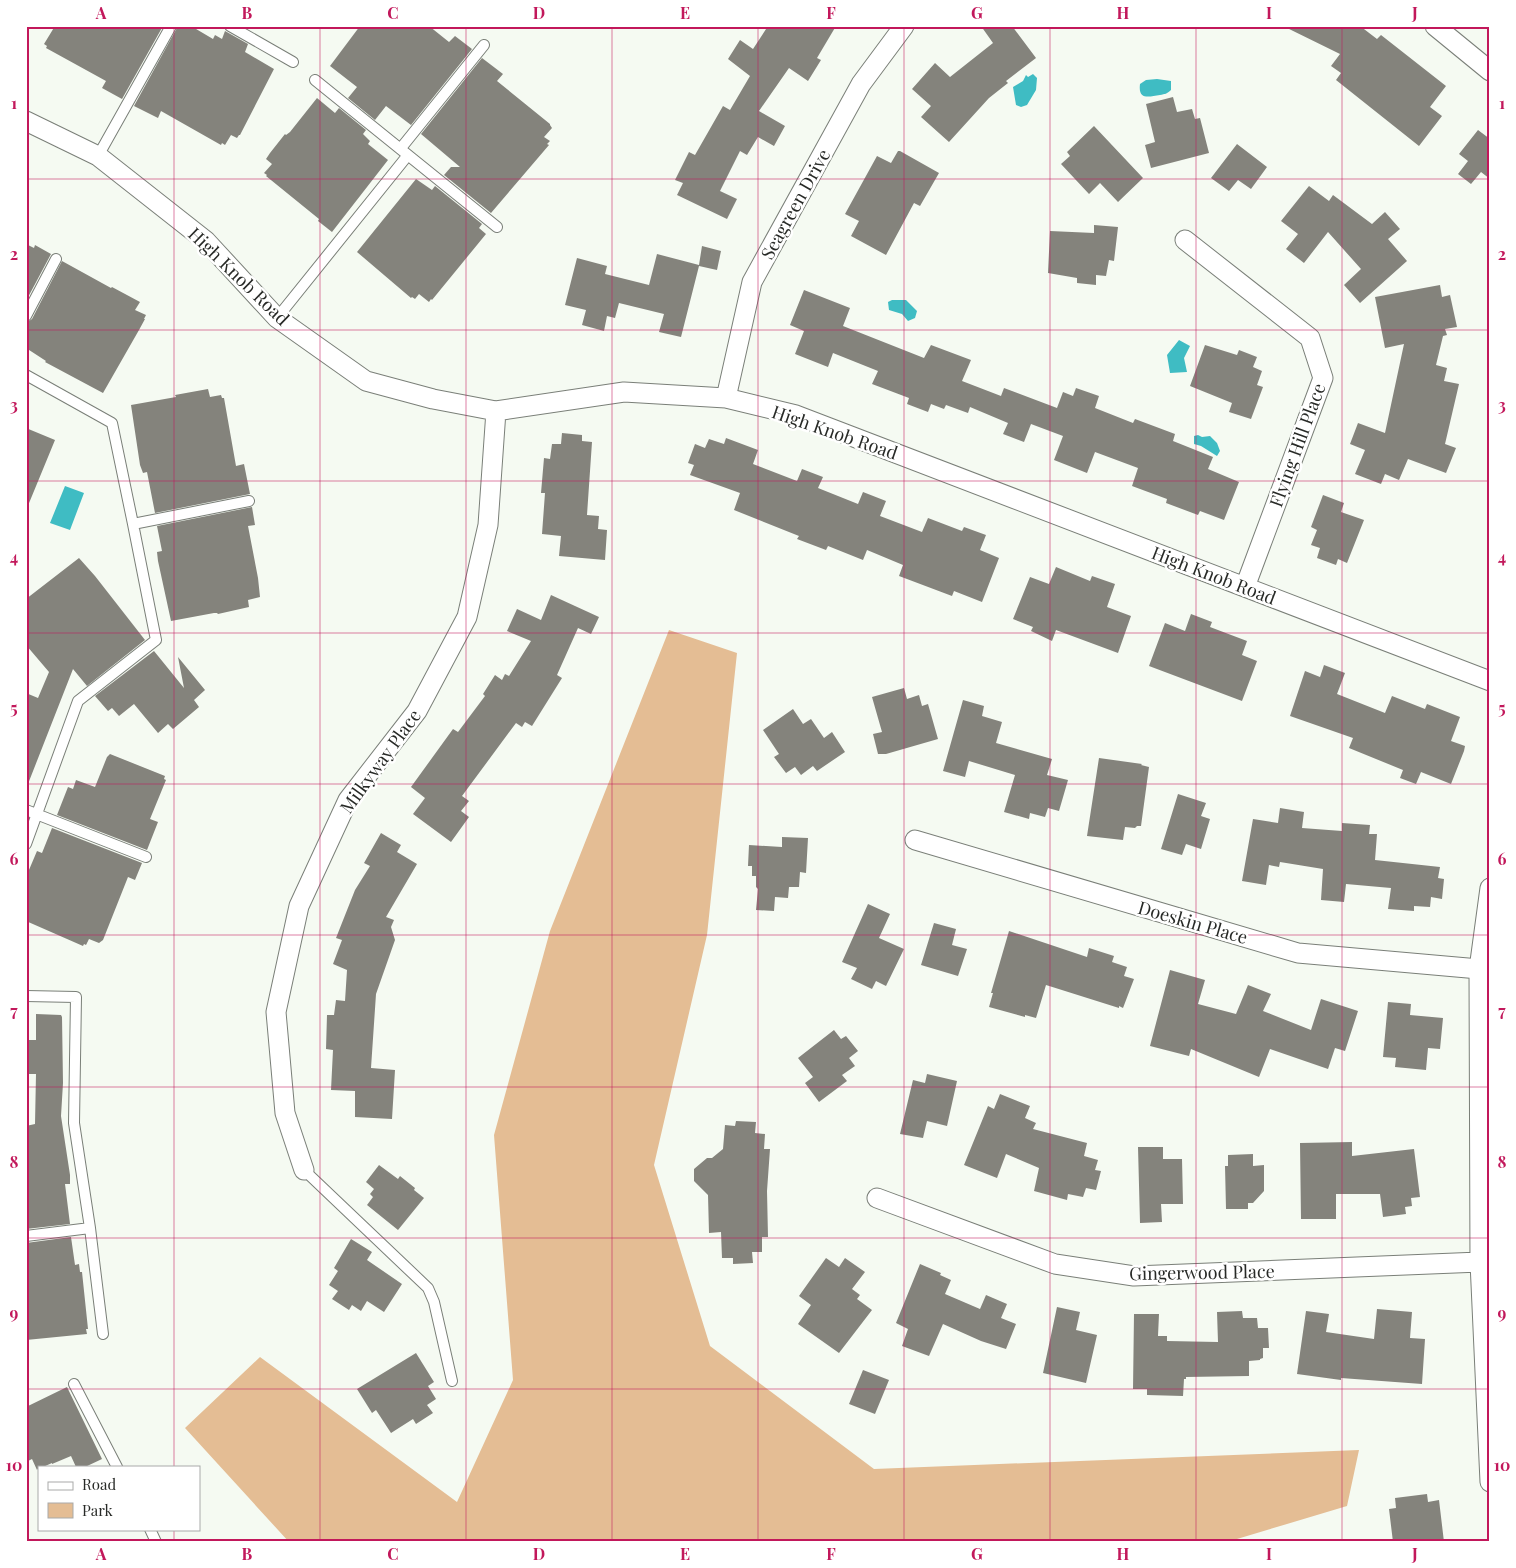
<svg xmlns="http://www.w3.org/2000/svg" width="1516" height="1568" viewBox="0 0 1516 1568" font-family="'Playfair Display',serif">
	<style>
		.green { fill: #e4bd94 }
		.water { fill: #3fbcc3 }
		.building { fill: #84837c }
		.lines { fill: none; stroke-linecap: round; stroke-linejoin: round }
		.lane-casing { stroke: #7a7f78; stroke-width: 12 }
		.street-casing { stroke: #7a7f78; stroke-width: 21 }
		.lane { stroke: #fff; stroke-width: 10 }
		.street { stroke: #fff; stroke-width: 19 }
		.grid { fill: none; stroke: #c2185b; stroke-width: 1; stroke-opacity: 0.55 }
		.labels { text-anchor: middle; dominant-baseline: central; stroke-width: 5; stroke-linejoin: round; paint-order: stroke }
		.street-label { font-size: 18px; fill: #282a27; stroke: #fff }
		.neatline { fill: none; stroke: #c2185b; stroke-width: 2 }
		.grid-label { font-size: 16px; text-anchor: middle; font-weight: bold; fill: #c2185b }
	</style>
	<rect width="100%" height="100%" fill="#f5faf2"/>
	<path class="green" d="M 669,630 L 737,653 L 707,935 L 654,1165 L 710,1346 L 874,1469 L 1359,1450 L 1347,1506 L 1227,1542 L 289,1542 L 185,1428 L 260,1357 L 457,1502 L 513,1380 L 494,1135 L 550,931 Z"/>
	<path class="water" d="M 1033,74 L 1037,78 L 1036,90 L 1027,105 L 1021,107 L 1016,105 L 1013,87 L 1023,81 L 1026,75 L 1028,77 Z
		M 1157,79 L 1171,81 L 1171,90 C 1167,94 1165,94 1160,95 C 1148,97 1138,100 1140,84 L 1146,80 Z
		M 892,300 L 906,300 L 917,311 L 915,318 L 908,321 L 902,314 L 889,310 L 888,302 Z
		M 1179,340 L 1190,346 L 1184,358 L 1187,372 L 1170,373 L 1167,355 Z
		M 1198,435 L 1202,437 L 1210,436 L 1217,443 L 1220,451 L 1217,456 L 1201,446 L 1194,444 L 1194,436 Z
		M 65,486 L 84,493 L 70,530 L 50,523 Z"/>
	<path class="building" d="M 55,26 L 163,26 L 122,99 L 102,88 L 106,81 L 46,48 L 47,46 L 44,44 Z
		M 178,26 L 191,26 L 213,39 L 215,35 L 222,39 L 225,31 L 248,44 L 245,52 L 274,69 L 240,135 L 239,135 L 237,138 L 231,135 L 225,145 L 222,143 L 221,145 L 161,111 L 158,118 L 134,106 Z
		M 360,26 L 429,26 L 449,42 L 455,36 L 472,49 L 411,125 L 386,106 L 375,120 L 348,98 L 357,87 L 330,66 Z
		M 768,26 L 836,26 L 817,58 L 821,60 L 808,81 L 789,68 L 759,111 L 785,126 L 774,146 L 758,137 L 747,155 L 740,151 L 720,191 L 737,199 L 727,219 L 677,195 L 683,183 L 675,180 L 689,152 L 695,155 L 723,106 L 730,110 L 750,76 L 728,59 L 740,40 L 753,49 Z
		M 981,26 L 1012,26 L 1036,58 L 1006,81 L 1008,83 L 989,98 L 949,142 L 921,117 L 931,106 L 912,89 L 935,63 L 950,77 L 993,43 Z
		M 1283,26 L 1360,26 L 1377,39 L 1381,35 L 1446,86 L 1430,107 L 1442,116 L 1419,146 L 1336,80 L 1341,73 L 1331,66 L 1340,54 Z
		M 482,58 L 503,74 L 497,81 L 550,124 L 550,125 L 552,128 L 544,137 L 550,141 L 547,144 L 549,145 L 491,213 L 444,175 L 451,167 L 460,167 L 421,134 Z
		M 1173,97 L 1177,112 L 1192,109 L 1195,119 L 1200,118 L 1209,153 L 1151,168 L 1145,145 L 1155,142 L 1146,104 Z
		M 317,98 L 335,113 L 339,108 L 366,130 L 363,134 L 370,141 L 368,144 L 388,160 L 332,232 L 318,221 L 319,219 L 266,176 L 267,175 L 264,173 L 272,164 L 266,159 L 270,153 L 285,134 L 286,135 L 290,132 Z
		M 1094,126 L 1143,178 L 1118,202 L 1100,183 L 1089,194 L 1061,164 L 1070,156 L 1067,152 Z
		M 1478,130 L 1490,139 L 1490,179 L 1481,172 L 1471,184 L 1458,174 L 1468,161 L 1459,154 Z
		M 1237,144 L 1267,167 L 1251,189 L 1238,180 L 1229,191 L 1211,178 Z
		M 898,151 L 900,151 L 939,173 L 920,206 L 914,203 L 886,255 L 851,236 L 859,221 L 845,214 L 877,156 L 891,163 Z
		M 416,179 L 432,190 L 435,186 L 482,224 L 479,228 L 486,234 L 432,300 L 431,299 L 429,302 L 419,294 L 415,299 L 412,297 L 411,298 L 357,252 Z
		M 1309,186 L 1329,201 L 1333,195 L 1372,224 L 1385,212 L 1400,229 L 1388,239 L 1407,261 L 1360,303 L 1344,285 L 1361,269 L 1328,232 L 1304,263 L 1286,249 L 1298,234 L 1281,221 Z
		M 1094,225 L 1118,227 L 1114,261 L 1109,260 L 1106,276 L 1096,275 L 1096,285 L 1077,283 L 1077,278 L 1048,273 L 1050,231 L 1094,233 Z
		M 26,244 L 34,248 L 35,245 L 51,254 L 26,301 Z
		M 702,246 L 721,251 L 717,270 L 699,266 L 681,337 L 659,332 L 664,314 L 619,303 L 615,318 L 607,316 L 604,331 L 582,325 L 586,310 L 565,305 L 577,258 L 607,266 L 605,274 L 649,285 L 657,254 L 699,265 Z
		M 62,261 L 111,288 L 112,287 L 140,302 L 135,310 L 146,315 L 144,319 L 145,319 L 139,330 L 103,393 L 45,362 L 46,361 L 26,348 L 26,323 L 32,319 Z
		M 1440,285 L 1442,297 L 1450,295 L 1457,327 L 1445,329 L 1447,335 L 1443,336 L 1436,365 L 1447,368 L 1444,381 L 1459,384 L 1445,444 L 1456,448 L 1446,473 L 1408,459 L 1399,480 L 1385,474 L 1381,484 L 1355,474 L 1365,450 L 1350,444 L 1358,423 L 1385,433 L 1404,344 L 1385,348 L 1375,297 Z
		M 804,290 L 850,308 L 843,326 L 924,358 L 931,345 L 971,360 L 962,381 L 1001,396 L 1004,388 L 1057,408 L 1063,392 L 1073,396 L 1076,388 L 1099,396 L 1095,408 L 1133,423 L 1135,419 L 1175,434 L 1173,441 L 1213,457 L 1208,469 L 1239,482 L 1224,520 L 1200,511 L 1198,515 L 1166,503 L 1167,499 L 1132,486 L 1138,468 L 1095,452 L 1087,473 L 1054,460 L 1063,436 L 1031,424 L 1024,442 L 1003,434 L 1008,423 L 970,407 L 968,413 L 946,405 L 944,409 L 931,404 L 928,412 L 907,404 L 909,398 L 872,384 L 878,371 L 833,353 L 828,367 L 795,354 L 804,331 L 790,325 Z
		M 1205,345 L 1237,355 L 1239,350 L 1257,357 L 1253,367 L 1262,371 L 1257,385 L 1263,387 L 1251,419 L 1229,412 L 1232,403 L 1190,386 Z
		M 208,389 L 210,397 L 221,395 L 222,398 L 224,398 L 236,466 L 244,464 L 250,494 L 155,513 L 147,472 L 143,473 L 140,465 L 131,405 L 176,397 L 175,395 Z
		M 26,428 L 55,440 L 27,508 L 26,507 Z
		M 562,433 L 582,435 L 582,441 L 592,442 L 587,515 L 599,516 L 598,529 L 607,530 L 605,560 L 559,556 L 561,536 L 542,534 L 545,493 L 541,493 L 544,458 L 550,459 L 552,444 L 561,444 Z
		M 726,438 L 758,450 L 753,464 L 797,481 L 802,469 L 823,477 L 818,488 L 858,504 L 863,492 L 886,501 L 880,516 L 922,532 L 928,518 L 962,531 L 964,527 L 986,535 L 980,550 L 999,558 L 982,602 L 954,591 L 952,596 L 899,576 L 903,565 L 867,550 L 863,560 L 828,546 L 826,550 L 797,539 L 799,536 L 734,510 L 740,493 L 690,475 L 694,465 L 688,463 L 695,444 L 705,448 L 709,439 L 724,444 Z
		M 1323,495 L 1344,503 L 1341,512 L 1364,520 L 1347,563 L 1338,559 L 1336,565 L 1317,558 L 1320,548 L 1311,545 L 1317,530 L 1311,527 Z
		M 252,507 L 255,525 L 248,526 L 258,578 L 260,597 L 248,600 L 249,607 L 218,614 L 217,613 L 214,613 L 171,621 L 158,561 L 157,552 L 162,551 L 157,526 Z
		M 79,558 L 95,576 L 145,640 L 87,686 L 73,669 L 26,789 L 26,693 L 38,698 L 49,672 L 26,645 L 26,599 Z
		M 1056,567 L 1090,581 L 1092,576 L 1115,584 L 1107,607 L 1131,616 L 1118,653 L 1056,630 L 1052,641 L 1031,631 L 1033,627 L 1013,619 L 1030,577 L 1049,584 Z
		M 551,595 L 599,617 L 591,634 L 578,628 L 557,675 L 562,678 L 532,726 L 525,722 L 522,727 L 516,723 L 462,796 L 469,801 L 461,811 L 469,817 L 451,842 L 413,814 L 425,798 L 411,787 L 453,729 L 458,732 L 485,696 L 483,694 L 495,675 L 502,680 L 505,674 L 509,676 L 531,641 L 507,631 L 517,609 L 541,620 Z
		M 1191,614 L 1212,622 L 1210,627 L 1247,641 L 1242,655 L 1257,661 L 1242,701 L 1149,666 L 1165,623 L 1185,631 Z
		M 154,651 L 184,688 L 178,657 L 205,690 L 194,700 L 199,707 L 173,729 L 168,724 L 158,733 L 134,704 L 119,716 L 112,708 L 108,711 L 95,696 Z
		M 1324,665 L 1345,673 L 1337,694 L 1385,713 L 1392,696 L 1425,709 L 1427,704 L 1460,717 L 1451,741 L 1465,746 L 1464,751 L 1451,784 L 1421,772 L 1416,784 L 1400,778 L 1403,770 L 1349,748 L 1353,738 L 1290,716 L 1305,671 L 1320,677 Z
		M 904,688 L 907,699 L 919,695 L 922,706 L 928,704 L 938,739 L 886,754 L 878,754 L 873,734 L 882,732 L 872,697 Z
		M 963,700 L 984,706 L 982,716 L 1002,722 L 996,743 L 1052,759 L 1047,775 L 1068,780 L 1059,811 L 1048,808 L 1045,817 L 1030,813 L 1029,819 L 1004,812 L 1015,775 L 969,761 L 965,777 L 943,771 Z
		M 793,709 L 803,724 L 811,719 L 824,738 L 832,732 L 845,752 L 817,771 L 813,766 L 801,775 L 795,767 L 786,773 L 774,757 L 779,754 L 763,730 Z
		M 110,754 L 165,776 L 164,779 L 166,780 L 150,819 L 158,822 L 147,850 L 57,815 L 68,787 L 73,789 L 76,780 L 95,787 L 107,757 Z
		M 1099,758 L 1142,764 L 1141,765 L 1149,767 L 1141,826 L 1137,826 L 1135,828 L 1125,827 L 1123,840 L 1087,836 Z
		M 1178,794 L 1206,803 L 1201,816 L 1210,819 L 1201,849 L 1186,844 L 1182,855 L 1161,849 Z
		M 1280,808 L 1304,812 L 1302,828 L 1342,831 L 1342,823 L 1370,825 L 1369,834 L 1377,834 L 1375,860 L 1440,867 L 1438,878 L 1444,879 L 1442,899 L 1431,897 L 1430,907 L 1414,906 L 1414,911 L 1388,909 L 1391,888 L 1346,884 L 1344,902 L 1321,900 L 1323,869 L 1280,862 L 1279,867 L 1269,865 L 1266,885 L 1242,881 L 1253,819 L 1278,823 Z
		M 52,828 L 142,863 L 135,880 L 128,877 L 103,940 L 99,943 L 89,939 L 86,945 L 84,944 L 83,946 L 26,921 L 26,877 L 37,851 L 42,853 Z
		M 381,833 L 401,845 L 397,852 L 417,864 L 386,917 L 394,920 L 391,927 L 395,940 L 376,994 L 371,1068 L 395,1070 L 392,1119 L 355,1117 L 355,1091 L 331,1090 L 333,1050 L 326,1049 L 327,1015 L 334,1015 L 336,1000 L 345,1001 L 347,970 L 333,964 L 342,940 L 336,938 L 355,890 L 370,866 L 364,863 Z
		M 782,837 L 808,838 L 806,873 L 800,872 L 799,887 L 789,887 L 788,898 L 775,897 L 774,911 L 756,910 L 758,889 L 756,887 L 756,876 L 752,876 L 752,866 L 748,866 L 749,845 L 782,847 Z
		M 868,904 L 890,914 L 879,938 L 904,949 L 886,986 L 876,981 L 872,989 L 851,979 L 857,968 L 842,962 Z
		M 934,923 L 956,929 L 952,945 L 967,949 L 958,976 L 921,965 Z
		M 1009,931 L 1087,957 L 1089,948 L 1114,956 L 1112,962 L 1127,967 L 1124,976 L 1134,979 L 1123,1008 L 1119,1006 L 1119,1008 L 1046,985 L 1036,1018 L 1025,1015 L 1025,1017 L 989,1007 L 993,993 L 991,993 Z
		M 1170,970 L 1205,980 L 1198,1004 L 1236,1014 L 1248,985 L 1271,994 L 1263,1011 L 1311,1030 L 1321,999 L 1358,1011 L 1345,1051 L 1335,1048 L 1328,1069 L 1270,1049 L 1259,1077 L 1191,1049 L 1189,1056 L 1150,1046 Z
		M 1388,1002 L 1411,1004 L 1410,1015 L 1443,1018 L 1440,1049 L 1428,1048 L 1426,1070 L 1395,1067 L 1396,1058 L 1383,1057 Z
		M 36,1014 L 61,1015 L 62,1017 L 63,1083 L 61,1116 L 70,1175 L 70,1184 L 65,1184 L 70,1224 L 26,1229 L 26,1126 L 35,1124 L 36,1074 L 26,1074 L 26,1040 L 36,1040 Z
		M 834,1030 L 841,1039 L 846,1036 L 858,1051 L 849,1058 L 855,1066 L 842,1075 L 847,1081 L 819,1102 L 805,1083 L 813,1077 L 798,1058 Z
		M 927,1074 L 957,1081 L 947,1126 L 927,1121 L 923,1138 L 900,1134 L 913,1080 L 925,1083 Z
		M 1000,1094 L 1030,1106 L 1025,1118 L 1036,1123 L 1033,1129 L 1087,1143 L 1084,1156 L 1098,1160 L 1095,1170 L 1101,1171 L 1096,1190 L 1086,1188 L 1083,1197 L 1068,1194 L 1067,1200 L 1034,1191 L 1039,1168 L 1006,1154 L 997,1178 L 964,1165 L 988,1106 L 994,1109 Z
		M 736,1121 L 756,1122 L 755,1133 L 765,1134 L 764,1149 L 770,1149 L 767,1191 L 768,1237 L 762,1237 L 762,1252 L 752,1252 L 753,1263 L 733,1264 L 733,1258 L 722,1258 L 721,1232 L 709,1233 L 708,1195 L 694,1181 L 694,1169 L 707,1158 L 712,1158 L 723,1149 L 725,1125 L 735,1126 Z
		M 1352,1142 L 1352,1156 L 1414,1149 L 1420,1197 L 1411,1198 L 1412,1206 L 1405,1207 L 1406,1214 L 1383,1217 L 1380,1194 L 1336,1194 L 1336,1219 L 1301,1219 L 1300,1143 Z
		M 1138,1147 L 1163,1147 L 1163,1159 L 1182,1159 L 1183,1204 L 1161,1204 L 1162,1222 L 1140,1223 Z
		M 1253,1154 L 1253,1166 L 1264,1165 L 1264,1191 L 1253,1203 L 1248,1203 L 1248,1209 L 1226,1209 L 1225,1166 L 1228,1166 L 1228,1155 Z
		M 379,1165 L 398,1179 L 400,1176 L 415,1188 L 414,1190 L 424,1198 L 398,1230 L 367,1205 L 373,1197 L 370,1194 L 374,1189 L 366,1182 Z
		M 71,1237 L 75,1265 L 79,1264 L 80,1272 L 82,1272 L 88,1329 L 86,1329 L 87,1334 L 26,1340 L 26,1243 Z
		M 351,1239 L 372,1252 L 367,1260 L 402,1284 L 384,1312 L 367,1301 L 361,1311 L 352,1305 L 349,1310 L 332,1299 L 338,1291 L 329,1285 L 338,1271 L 334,1268 Z
		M 826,1258 L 839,1267 L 845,1258 L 865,1272 L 852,1289 L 860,1295 L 857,1299 L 872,1310 L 839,1353 L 798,1324 L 811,1305 L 799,1296 Z
		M 920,1264 L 941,1273 L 940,1275 L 951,1280 L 945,1294 L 980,1309 L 986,1295 L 1007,1304 L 1001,1318 L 1016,1324 L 1006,1349 L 981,1341 L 943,1324 L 929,1356 L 902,1346 L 908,1329 L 896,1323 Z
		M 1057,1307 L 1080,1312 L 1076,1330 L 1097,1335 L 1086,1383 L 1043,1373 Z
		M 1377,1309 L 1412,1312 L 1410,1338 L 1425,1339 L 1422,1384 L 1341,1378 L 1341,1380 L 1297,1374 L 1306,1311 L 1329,1314 L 1326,1332 L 1374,1339 Z
		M 1242,1311 L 1243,1318 L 1257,1318 L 1258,1328 L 1268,1328 L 1269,1348 L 1263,1348 L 1263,1358 L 1260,1359 L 1260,1360 L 1249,1361 L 1249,1376 L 1186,1377 L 1186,1379 L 1184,1379 L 1183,1396 L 1147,1395 L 1147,1389 L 1133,1389 L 1134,1314 L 1159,1314 L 1158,1336 L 1167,1336 L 1167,1341 L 1218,1342 L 1217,1312 Z
		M 416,1353 L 434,1382 L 428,1386 L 436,1399 L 427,1405 L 433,1413 L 416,1424 L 413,1419 L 391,1433 L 376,1410 L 372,1413 L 357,1389 Z
		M 863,1370 L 889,1380 L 875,1414 L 849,1404 Z
		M 67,1387 L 102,1459 L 85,1467 L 76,1467 L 71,1456 L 52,1464 L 52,1463 L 43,1467 L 39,1467 L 37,1470 L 32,1459 L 26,1462 L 26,1407 Z
		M 1427,1494 L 1428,1502 L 1439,1500 L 1444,1542 L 1393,1542 L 1389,1509 L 1396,1508 L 1395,1498 Z"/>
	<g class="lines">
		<g class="lane-casing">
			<path id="lane" d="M 230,26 L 293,62
				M 315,80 L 497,227
				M 401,148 L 484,45
				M 98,156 L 171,26
				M 26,316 L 56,259
				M 277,318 L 408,155
				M 26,375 L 112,423 L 133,524 L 249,501
				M 26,810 L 146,857
				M 26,844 L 78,701 L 156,640 L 133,524
				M 26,996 L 76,997 L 74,1123 L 90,1228 L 103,1334
				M 304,1170 L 428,1288 L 434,1302 L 452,1381
				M 26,1236 L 90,1228
				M 74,1384 L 117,1467
				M 150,1529 L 156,1542"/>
		</g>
		<g class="street-casing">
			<path id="street" d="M 1435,26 L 1490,71
				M 26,121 L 98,156 L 206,241 L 277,318 L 366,381 L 433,399 L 496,411 L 624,392 L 726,398 L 796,415 L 1490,681
				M 1185,240 L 1310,338 L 1323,378 L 1245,587
				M 726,398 L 752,282 L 861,84 L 904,26
				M 915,840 L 1298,953 L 1479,969
				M 1490,888 L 1479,969 L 1480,1262 L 1490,1482
				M 304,1170 L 285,1113 L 276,1012 L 299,906 L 348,800 L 417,711 L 467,617 L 488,525 L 496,411
				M 877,1198 L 1055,1264 L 1134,1276 L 1480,1262"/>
		</g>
		<use href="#lane" class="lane"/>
		<use href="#street" class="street"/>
	</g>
	<path class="grid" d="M 174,26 L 174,1467M 320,26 L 320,1542M 466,26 L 466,1542M 612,26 L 612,1542M 758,26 L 758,1542M 904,26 L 904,1542M 1050,26 L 1050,1542M 1196,26 L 1196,1542M 1342,26 L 1342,1542M 26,179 L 1490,179M 26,330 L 1490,330M 26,481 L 1490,481M 26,633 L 1490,633M 26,784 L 1490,784M 26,935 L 1490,935M 26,1087 L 1490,1087M 26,1238 L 1490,1238M 26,1389 L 1490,1389M 174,1529 L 174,1542"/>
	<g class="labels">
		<g class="street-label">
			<text transform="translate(795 204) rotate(-61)">Seagreen Drive</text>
			<text transform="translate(239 276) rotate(44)">High Knob Road</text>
			<text transform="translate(835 432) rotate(19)">High Knob Road</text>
			<text transform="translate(1297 445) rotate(-70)">Flying Hill Place</text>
			<text transform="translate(1214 575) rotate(21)">High Knob Road</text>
			<text transform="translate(380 761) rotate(-54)">Milkyway Place</text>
			<text transform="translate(1193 922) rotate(16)">Doeskin Place</text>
			<text transform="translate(1202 1272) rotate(-1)">Gingerwood Place</text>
		</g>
	</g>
	<rect width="1516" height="1568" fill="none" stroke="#ffffff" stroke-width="55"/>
	<rect x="38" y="1466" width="162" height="65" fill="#ffffff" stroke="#a9aaa9"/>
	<rect x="48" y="1482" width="25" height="8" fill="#ffffff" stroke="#a9aaa9"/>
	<text x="82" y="1490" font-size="15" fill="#282a27">Road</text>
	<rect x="48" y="1503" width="25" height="15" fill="#e4bd94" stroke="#a9aaa9"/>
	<text x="82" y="1516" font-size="15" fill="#282a27">Park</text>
	<rect x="28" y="28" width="1460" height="1512" class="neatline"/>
	<g class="grid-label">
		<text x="101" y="19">A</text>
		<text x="247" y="19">B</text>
		<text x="393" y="19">C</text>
		<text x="539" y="19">D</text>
		<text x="685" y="19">E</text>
		<text x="831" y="19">F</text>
		<text x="977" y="19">G</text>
		<text x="1123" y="19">H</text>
		<text x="1269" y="19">I</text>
		<text x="1415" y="19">J</text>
		<text x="14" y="109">1</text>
		<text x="1502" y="109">1</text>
		<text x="14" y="260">2</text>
		<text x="1502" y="260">2</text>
		<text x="14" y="411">3</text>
		<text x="1502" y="411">3</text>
		<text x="14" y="563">4</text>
		<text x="1502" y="563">4</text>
		<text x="14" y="714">5</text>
		<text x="1502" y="714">5</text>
		<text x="14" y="865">6</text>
		<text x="1502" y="865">6</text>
		<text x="14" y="1017">7</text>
		<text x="1502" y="1017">7</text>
		<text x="14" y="1168">8</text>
		<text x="1502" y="1168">8</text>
		<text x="14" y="1319">9</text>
		<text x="1502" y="1319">9</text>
		<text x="14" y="1471">10</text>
		<text x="1502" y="1471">10</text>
		<text x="101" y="1560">A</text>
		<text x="247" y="1560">B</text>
		<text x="393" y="1560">C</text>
		<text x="539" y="1560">D</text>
		<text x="685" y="1560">E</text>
		<text x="831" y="1560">F</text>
		<text x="977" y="1560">G</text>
		<text x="1123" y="1560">H</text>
		<text x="1269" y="1560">I</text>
		<text x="1415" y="1560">J</text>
	</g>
</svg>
